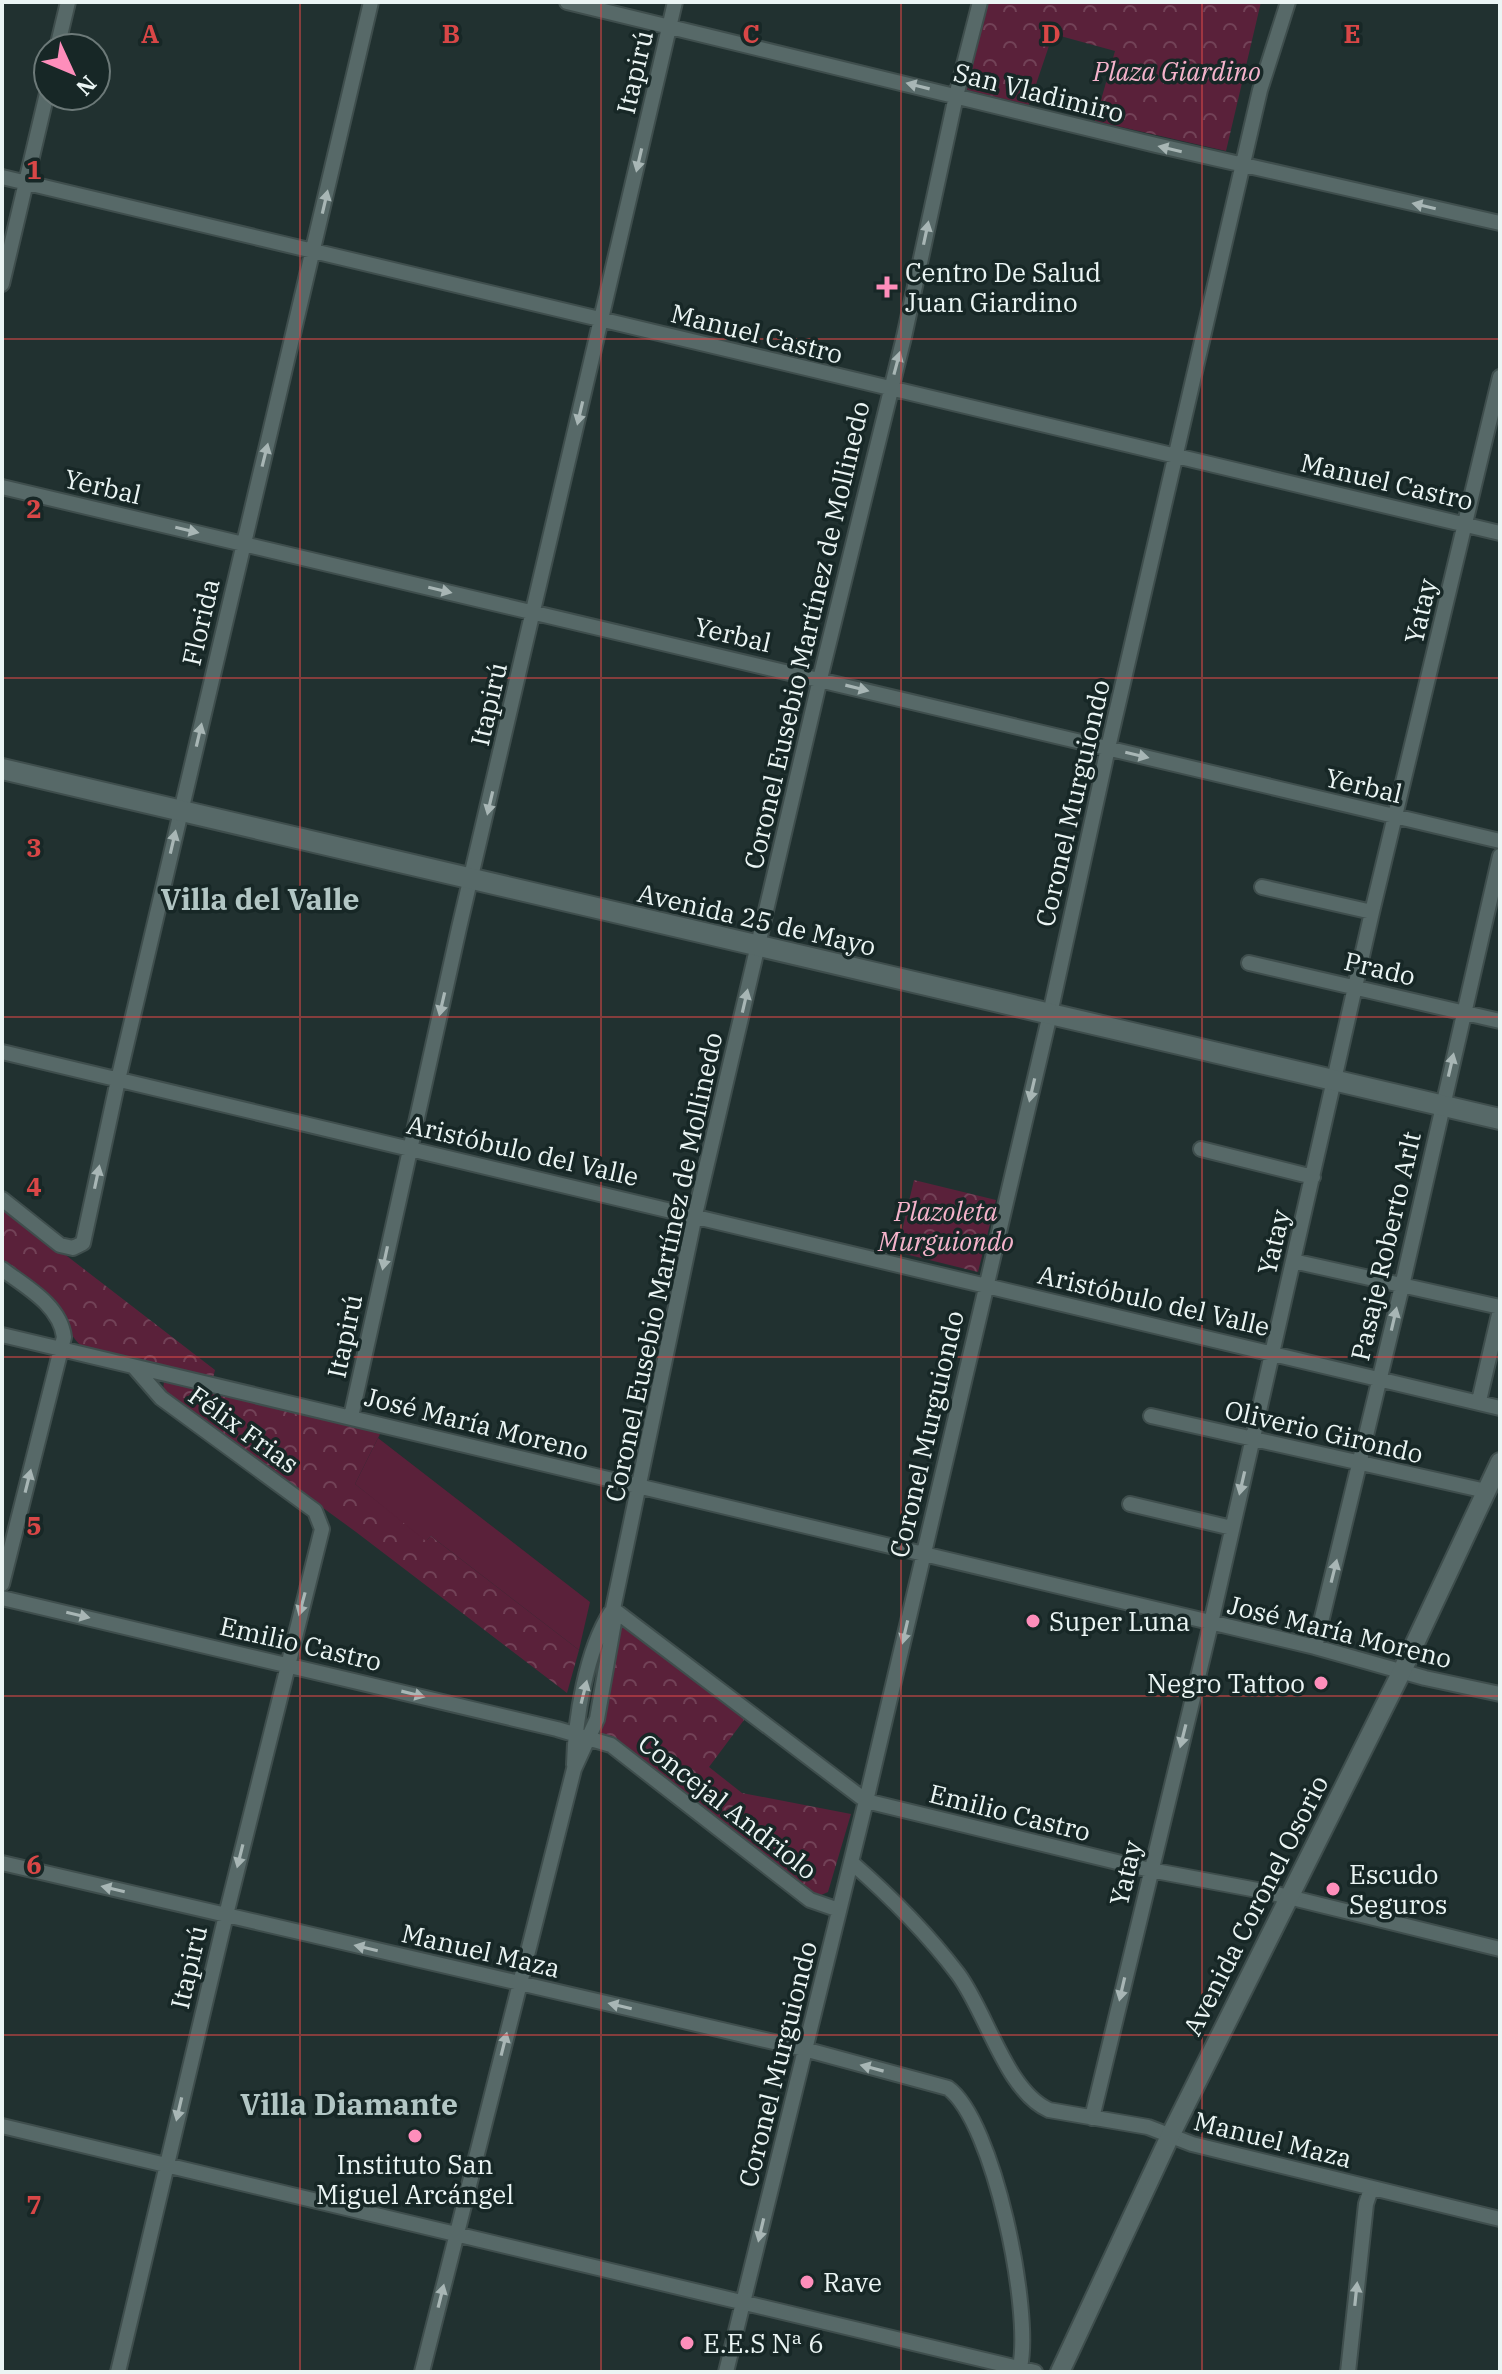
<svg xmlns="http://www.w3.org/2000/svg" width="1502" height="2374" viewBox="0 0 1502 2374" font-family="'IBM Plex Serif',serif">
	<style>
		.park { fill: url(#park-crowns) }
		.pitch { fill: #5a213a }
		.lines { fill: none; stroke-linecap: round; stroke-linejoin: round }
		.minor-casing { stroke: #3f4e4d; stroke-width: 18 }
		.tertiary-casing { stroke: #3f4e4d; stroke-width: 22 }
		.secondary-casing { stroke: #3f4e4d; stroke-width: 24 }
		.minor { stroke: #576968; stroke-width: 14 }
		.tertiary { stroke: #576968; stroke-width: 18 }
		.secondary { stroke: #576968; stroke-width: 20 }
		.oneway { fill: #a8b6b5 }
		.grid { fill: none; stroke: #d94747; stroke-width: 2; stroke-opacity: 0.55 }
		.poi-dot { fill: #fe8ebb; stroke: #172726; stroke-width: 3 }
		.labels { text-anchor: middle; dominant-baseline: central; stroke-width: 7; stroke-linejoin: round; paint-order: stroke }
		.park-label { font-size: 26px; font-style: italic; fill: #f5b3cb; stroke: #172726 }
		.street-label { font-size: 26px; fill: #ebf5f4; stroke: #172726 }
		.poi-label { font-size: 26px; fill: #ebf5f4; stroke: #172726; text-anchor: start }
		.quarter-label { font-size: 30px; font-weight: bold; fill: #b2c6c4; stroke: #172726 }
		.grid-label { font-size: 26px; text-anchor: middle; font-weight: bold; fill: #d94747; stroke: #172726; stroke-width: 7; stroke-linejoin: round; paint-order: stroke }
	</style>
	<defs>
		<pattern id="park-crowns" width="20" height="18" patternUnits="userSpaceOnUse" patternTransform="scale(2)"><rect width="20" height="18" fill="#5a213a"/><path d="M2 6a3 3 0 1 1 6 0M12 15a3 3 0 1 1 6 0" fill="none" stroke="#724257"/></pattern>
	</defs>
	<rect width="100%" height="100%" fill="#213130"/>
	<path class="park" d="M 988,2 L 1261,2 L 1226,151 L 1095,121 L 1115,51 L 1053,34 L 1029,105 L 967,90 Z
		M 914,1180 L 996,1200 L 978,1272 L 897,1252 Z
		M 2,1206 L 215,1370 L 213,1378 L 80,1345 C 68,1333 63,1316 52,1303 C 39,1287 18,1275 2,1262 Z
		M 164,1381 L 381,1432 L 355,1484 L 427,1540 L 431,1536 L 436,1540 L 579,1650 L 567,1693 L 356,1532 L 163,1391 Z
		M 622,1618 L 747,1716 L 709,1767 L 742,1793 L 851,1814 L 828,1892 L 819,1896 L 807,1893 L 598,1730 Z"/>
	<path class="pitch" d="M 378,1438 L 590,1602 L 579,1650 L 436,1540 L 431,1536 L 426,1541 L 355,1484 Z"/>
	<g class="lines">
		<g class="minor-casing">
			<path id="minor" d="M 567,2 L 1156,145 L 1500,223
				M 57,48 L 68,2
				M 2,177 L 1500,533
				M 2,284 L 48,89
				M 2,487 L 1500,841
				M 1262,887 L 1372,912
				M 1249,963 L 1500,1021
				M 2,1052 L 1500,1408
				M 1201,1149 L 1313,1177
				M 2,1199 L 60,1245 L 73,1248 L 83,1243 L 118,1080 L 371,2
				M 1293,1261 L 1500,1307
				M 2,1269 C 26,1287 60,1305 64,1337 L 2,1584
				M 2,1335 L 1315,1647 L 1425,1678 L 1500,1694
				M 1479,1401 L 1500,1310
				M 1151,1416 L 1486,1491
				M 351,1417 L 459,928 L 675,2
				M 1130,1504 L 1232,1528
				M 2,1598 L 557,1729 L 611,1745 L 810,1900 L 839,1910
				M 613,1609 L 866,1801 L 1150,1870 L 1268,1892 L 1500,1949
				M 1315,1647 L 1402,1286 L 1500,856
				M 574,1765 C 575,1720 586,1650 611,1612
				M 851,1862 C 890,1896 927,1933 958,1974 C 987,2013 1006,2091 1049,2110 L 1148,2127 L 1192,2144 L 1500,2219
				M 2,1863 L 804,2049 L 948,2088 C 994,2121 1032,2311 1020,2367
				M 1092,2118 L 1211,1623 L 1372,912 L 1500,377
				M 2,2126 L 1035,2372
				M 118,2372 L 226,1915 L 322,1529 L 315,1511 L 161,1398 L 135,1368
				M 422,2372 L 574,1769 L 597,1719 L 614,1622 L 613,1609 L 695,1215 L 820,679 L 904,337 L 956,96 L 980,2
				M 726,2372 L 866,1801 L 1050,1014 L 1108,748 L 1260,90 L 1288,2
				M 1348,2372 L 1366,2204 L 1371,2189"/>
		</g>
		<g class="tertiary-casing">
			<path id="tertiary" d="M 1060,2372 L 1170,2136 L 1402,1671 L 1500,1462"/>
		</g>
		<g class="secondary-casing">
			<path id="secondary" d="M 2,769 L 1500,1119"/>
		</g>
		<use href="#minor" class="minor"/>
		<use href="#tertiary" class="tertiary"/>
		<use href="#secondary" class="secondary"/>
	</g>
	<defs><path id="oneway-solid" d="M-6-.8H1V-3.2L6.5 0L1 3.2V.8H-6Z" transform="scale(2)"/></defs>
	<g class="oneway">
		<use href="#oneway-solid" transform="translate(918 86) rotate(-166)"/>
		<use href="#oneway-solid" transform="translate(1170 149) rotate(-167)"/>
		<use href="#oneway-solid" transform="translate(639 160) rotate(103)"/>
		<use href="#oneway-solid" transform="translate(325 202) rotate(-77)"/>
		<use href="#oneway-solid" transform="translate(1424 206) rotate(-167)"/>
		<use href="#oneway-solid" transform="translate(926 233) rotate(-78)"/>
		<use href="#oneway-solid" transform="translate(897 363) rotate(-75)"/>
		<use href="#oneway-solid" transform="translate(580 413) rotate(103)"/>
		<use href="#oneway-solid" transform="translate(265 455) rotate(-76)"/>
		<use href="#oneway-solid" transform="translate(187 530) rotate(13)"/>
		<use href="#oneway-solid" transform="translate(440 590) rotate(13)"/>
		<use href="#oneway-solid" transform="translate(857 688) rotate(14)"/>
		<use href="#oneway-solid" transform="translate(199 735) rotate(-77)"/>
		<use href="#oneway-solid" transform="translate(1137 755) rotate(13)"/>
		<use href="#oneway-solid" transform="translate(490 803) rotate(103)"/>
		<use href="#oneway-solid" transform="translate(173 842) rotate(-77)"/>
		<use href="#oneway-solid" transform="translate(745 1001) rotate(-77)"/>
		<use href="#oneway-solid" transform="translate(442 1004) rotate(103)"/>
		<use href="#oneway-solid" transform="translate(1451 1065) rotate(-77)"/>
		<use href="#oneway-solid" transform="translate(1032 1090) rotate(103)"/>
		<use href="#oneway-solid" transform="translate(97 1177) rotate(-78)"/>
		<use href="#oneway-solid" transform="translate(385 1258) rotate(102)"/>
		<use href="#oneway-solid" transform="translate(1394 1319) rotate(-77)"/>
		<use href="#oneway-solid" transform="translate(28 1481) rotate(-76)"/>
		<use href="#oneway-solid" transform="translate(1242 1483) rotate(103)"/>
		<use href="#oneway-solid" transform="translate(1334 1571) rotate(-76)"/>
		<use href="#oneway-solid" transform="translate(302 1604) rotate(105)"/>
		<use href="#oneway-solid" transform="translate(78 1615) rotate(13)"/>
		<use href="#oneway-solid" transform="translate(905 1632) rotate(103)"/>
		<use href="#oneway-solid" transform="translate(584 1692) rotate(-76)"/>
		<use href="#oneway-solid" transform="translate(413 1694) rotate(14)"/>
		<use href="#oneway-solid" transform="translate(1183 1736) rotate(104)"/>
		<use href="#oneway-solid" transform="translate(240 1856) rotate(104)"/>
		<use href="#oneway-solid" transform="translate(113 1889) rotate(-167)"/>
		<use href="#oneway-solid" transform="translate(366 1948) rotate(-167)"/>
		<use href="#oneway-solid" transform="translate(1122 1989) rotate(103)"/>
		<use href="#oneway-solid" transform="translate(620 2006) rotate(-167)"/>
		<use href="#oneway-solid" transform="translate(504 2044) rotate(-76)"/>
		<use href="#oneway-solid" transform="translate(872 2068) rotate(-165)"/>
		<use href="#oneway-solid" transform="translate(179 2109) rotate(103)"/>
		<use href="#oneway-solid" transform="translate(761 2230) rotate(103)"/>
		<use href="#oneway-solid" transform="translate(1356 2294) rotate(-84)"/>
		<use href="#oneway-solid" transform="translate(441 2296) rotate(-76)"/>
	</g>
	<path class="grid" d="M 300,2 L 300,2372M 601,2 L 601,2372M 901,2 L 901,2372M 1202,2 L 1202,2372M 2,339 L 1500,339M 2,678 L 1500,678M 2,1017 L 1500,1017M 2,1357 L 1500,1357M 2,1696 L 1500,1696M 2,2035 L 1500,2035"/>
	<g class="poi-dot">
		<path d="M883 275h8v8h8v8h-8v8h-8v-8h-8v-8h8z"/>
		<circle cx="1033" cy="1621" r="8"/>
		<circle cx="1321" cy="1683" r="8"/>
		<circle cx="1333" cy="1889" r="8"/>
		<circle cx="415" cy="2136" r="8"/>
		<circle cx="807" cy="2282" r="8"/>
		<circle cx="687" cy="2343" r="8"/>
	</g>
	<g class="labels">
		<g class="park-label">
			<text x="1177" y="71">Plaza Giardino</text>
			<text x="946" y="1211">Plazoleta<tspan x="946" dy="30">Murguiondo</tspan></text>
		</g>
		<g class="street-label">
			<text transform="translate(634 72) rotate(-77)">Itapirú</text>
			<text transform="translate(1039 92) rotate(14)">San Vladimiro</text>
			<text transform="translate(757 333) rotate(14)">Manuel Castro</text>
			<text transform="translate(1387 481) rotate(13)">Manuel Castro</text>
			<text transform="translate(103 486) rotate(13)">Yerbal</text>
			<text transform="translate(1420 611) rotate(-77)">Yatay</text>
			<text transform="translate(200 622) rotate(-77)">Florida</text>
			<text transform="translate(733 634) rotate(13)">Yerbal</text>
			<text transform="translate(806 635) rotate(-77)">Coronel Eusebio Martínez de Mollinedo</text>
			<text transform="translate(488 704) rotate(-77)">Itapirú</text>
			<text transform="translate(1364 785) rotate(13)">Yerbal</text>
			<text transform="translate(1072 803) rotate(-77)">Coronel Murguiondo</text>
			<text transform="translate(757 919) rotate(13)">Avenida 25 de Mayo</text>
			<text transform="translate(1380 968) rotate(13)">Prado</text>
			<text transform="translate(523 1150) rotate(13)">Aristóbulo del Valle</text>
			<text transform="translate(1273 1242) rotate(-77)">Yatay</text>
			<text transform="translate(1385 1246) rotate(-77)">Pasaje Roberto Arlt</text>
			<text transform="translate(663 1267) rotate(-78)">Coronel Eusebio Martínez de Mollinedo</text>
			<text transform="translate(1154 1300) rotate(13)">Aristóbulo del Valle</text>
			<text transform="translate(344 1336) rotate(-78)">Itapirú</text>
			<text transform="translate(477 1423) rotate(14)">José María Moreno</text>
			<text transform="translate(244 1429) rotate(36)">Félix Frias</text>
			<text transform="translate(1324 1431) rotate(13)">Oliverio Girondo</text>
			<text transform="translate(926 1434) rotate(-77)">Coronel Murguiondo</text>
			<text transform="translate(1340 1631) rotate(14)">José María Moreno</text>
			<text transform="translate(301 1643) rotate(13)">Emilio Castro</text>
			<text transform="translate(728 1806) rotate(38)">Concejal Andriolo</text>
			<text transform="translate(1010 1812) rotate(14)">Emilio Castro</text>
			<text transform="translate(1125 1873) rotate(-77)">Yatay</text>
			<text transform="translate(1255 1905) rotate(-63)">Avenida Coronel Osorio</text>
			<text transform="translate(481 1950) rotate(13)">Manuel Maza</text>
			<text transform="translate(188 1967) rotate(-77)">Itapirú</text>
			<text transform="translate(777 2064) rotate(-76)">Coronel Murguiondo</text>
			<text transform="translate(1273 2139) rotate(14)">Manuel Maza</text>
		</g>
		<g class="poi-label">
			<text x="905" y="272">Centro De Salud<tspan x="905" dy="30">Juan Giardino</tspan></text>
			<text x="1049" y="1621">Super Luna</text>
			<text x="1305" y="1683" text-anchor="end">Negro Tattoo</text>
			<text x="1349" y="1874">Escudo<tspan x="1349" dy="30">Seguros</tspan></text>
			<text x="415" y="2164" text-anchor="middle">Instituto San<tspan x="415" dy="30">Miguel Arcángel</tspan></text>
			<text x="823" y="2282">Rave</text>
			<text x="703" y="2343">E.E.S Nª 6</text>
		</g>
		<g class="quarter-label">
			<text x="260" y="898">Villa del Valle</text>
			<text x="349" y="2103">Villa Diamante</text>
		</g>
	</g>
	<g class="grid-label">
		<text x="150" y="43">A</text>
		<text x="451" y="43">B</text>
		<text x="751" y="43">C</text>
		<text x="1051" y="43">D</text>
		<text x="1352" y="43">E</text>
		<text x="34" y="179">1</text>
		<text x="34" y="518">2</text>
		<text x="34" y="857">3</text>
		<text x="34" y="1196">4</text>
		<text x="34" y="1535">5</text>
		<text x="34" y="1874">6</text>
		<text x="34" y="2214">7</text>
	</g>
	<rect width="1502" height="2374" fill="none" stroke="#ebf5f4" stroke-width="8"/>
	<g transform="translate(72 72) rotate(134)"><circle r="38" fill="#172726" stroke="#6c7978" stroke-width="2"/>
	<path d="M0-6L14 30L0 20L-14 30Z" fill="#fe8ebb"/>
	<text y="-12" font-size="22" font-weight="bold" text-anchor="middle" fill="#ebf5f4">N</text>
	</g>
</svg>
